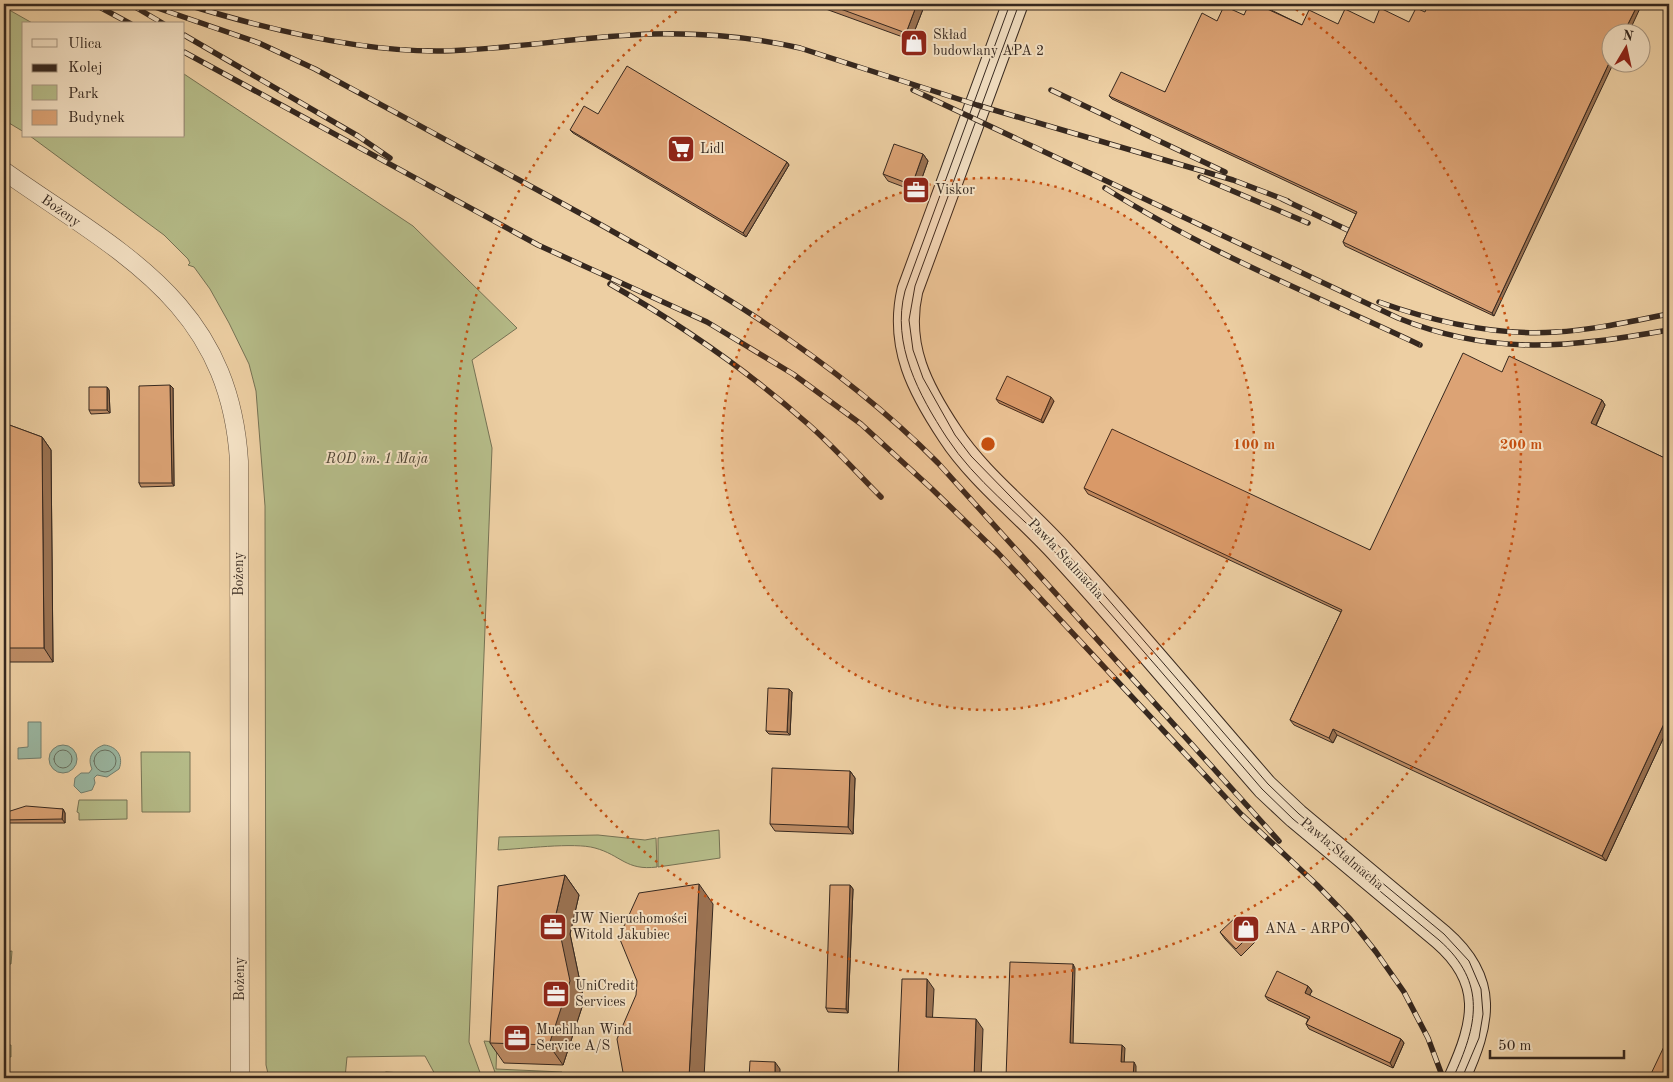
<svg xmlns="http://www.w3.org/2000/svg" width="1673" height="1082" viewBox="0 0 1673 1082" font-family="'Old Standard TT',serif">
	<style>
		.green { fill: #b5bb88; stroke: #767254 }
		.water { fill: #9ab7a2; stroke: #727e6e }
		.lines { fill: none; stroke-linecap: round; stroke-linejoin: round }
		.shore { stroke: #687060; stroke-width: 1 }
		.street-casing { stroke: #645240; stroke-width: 19 }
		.secondary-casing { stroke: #36281f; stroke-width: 27 }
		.street { stroke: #f3e0c3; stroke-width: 18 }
		.secondary { stroke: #f3e0c3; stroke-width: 25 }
		.tram { stroke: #36281f; stroke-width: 1 }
		.rail-casing { stroke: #36281f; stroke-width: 5.5 }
		.rail { stroke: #f3e0c3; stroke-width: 4; stroke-dasharray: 11; stroke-linecap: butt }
		.wall { fill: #bd8c65; stroke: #36281f }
		.shaded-wall { fill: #9a7252; stroke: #36281f }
		.building { fill: #dca375; stroke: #36281f }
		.ring { fill: none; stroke: #c44f10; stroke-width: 2.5; stroke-dasharray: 2.5 5 }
		.labels { text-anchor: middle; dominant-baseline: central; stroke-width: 4; stroke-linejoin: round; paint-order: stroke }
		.poi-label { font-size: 14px; fill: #36281f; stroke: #f3e0c3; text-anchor: start }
		.street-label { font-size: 14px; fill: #36281f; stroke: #f3e0c3 }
		.park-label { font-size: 14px; font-style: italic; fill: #4f4534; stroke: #f3e0c3 }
		.centre { fill: #c44f10; stroke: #f3e0c3; stroke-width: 2.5 }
		.ring-label { font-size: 15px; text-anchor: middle; font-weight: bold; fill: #c44f10; stroke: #f3e0c3; stroke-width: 4; stroke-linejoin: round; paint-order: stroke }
	</style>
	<rect width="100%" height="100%" fill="#edcfa3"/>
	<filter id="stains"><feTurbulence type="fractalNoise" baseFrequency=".004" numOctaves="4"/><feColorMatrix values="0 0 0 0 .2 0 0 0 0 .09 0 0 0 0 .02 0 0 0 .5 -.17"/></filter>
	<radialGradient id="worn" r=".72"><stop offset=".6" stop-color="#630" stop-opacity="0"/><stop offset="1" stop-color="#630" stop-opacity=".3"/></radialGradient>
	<path class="green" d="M 4,7 L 34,24 L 24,24 L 24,132 L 4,120 Z
		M 184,74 L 413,226 L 517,328 L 472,360 L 492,448 L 469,1042 L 482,1078 L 437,1078 L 425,1056 L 418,1056 L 347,1057 L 345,1078 L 269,1078 L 266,1065 L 265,506 L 256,391 L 249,364 L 229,323 L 210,289 L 194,267 L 188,265 L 190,263 L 188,259 L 164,235 L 30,136 L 184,136 Z
		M 141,752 L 190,752 L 190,812 L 142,812 Z
		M 79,800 L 127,800 L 127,819 L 79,820 L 79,813 L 77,812 Z
		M 719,830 L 720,858 L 658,867 L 658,838 Z
		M 598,835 L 645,840 L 656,838 L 657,867 C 626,871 621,855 595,848 C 574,842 522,849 498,850 L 499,837 Z
		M 12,951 L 11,964 L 4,964 L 4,952 Z
		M 484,1041 L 497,1042 L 496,1069 L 562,1072 L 562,1078 L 497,1078 Z
		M 4,1045 L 11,1045 L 11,1057 L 4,1056 Z
		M 386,1072 L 401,1073 L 412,1078 L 373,1078 Z"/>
	<path class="water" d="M 28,722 L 41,722 L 41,758 L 18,759 L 18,748 L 28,747 Z
		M49 759a14 14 0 1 1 28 0a14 14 0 1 1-28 0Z
		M 104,745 C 117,746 124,757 119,769 L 107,777 L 97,775 L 94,778 L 95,783 L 92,790 L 81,793 L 74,786 L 75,778 L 81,773 L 89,773 L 92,769 C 87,758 92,749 104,745 Z"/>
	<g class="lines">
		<path class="shore" d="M54 759a9 9 0 1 1 18 0a9 9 0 1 1-18 0Z
			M94 761a11 11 0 1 1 22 0a11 11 0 1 1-22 0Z"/>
		<g class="street-casing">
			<path id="street" d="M 4,171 C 120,253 229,302 239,461 L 240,1078"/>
		</g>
		<g class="secondary-casing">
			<path id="secondary" d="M 1015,4 L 910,290 C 897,346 920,389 950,434 C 977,476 1027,515 1061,553 C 1131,629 1197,709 1265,787 L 1296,816 L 1441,937 C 1492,981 1482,1023 1457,1078"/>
		</g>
		<use href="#street" class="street"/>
		<use href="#secondary" class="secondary"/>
		<path class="tram" d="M 1010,4 L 905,291 C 891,344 919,395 947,438 C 975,481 1019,513 1053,550 C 1125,628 1193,709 1262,789 L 1293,819 L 1439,940 C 1488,983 1477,1026 1453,1078
			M 1019,4 L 915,286 L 909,320 L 913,350 L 923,378 L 955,435 L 971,456 L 1087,575 L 1268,784 L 1299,814 L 1444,934 L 1469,961 L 1481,989 L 1483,1014 L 1479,1038 L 1462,1078"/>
		<g class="rail-casing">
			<path id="rail" d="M 94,4 L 131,24
				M 130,4 L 164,24
				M 146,4 L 259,43 L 315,69 C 395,112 474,155 554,199 C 690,273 828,352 938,463 L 1279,841
				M 185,4 C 262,28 357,51 437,51 C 510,50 581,36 653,34 C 701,33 752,37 800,48 L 977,105 L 1233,180 L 1288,201
				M 184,35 L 358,136 L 390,158
				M 184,52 L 538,245 L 707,322 L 793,374 L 861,424 L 932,489 L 998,553 L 1241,814 L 1317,885 L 1350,919 L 1376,952 L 1404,992 L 1428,1038 L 1443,1078
				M 913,90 L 1398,318 C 1494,357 1571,347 1669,330
				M 1051,90 L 1225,172
				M 1200,177 L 1308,223
				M 1105,188 C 1204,251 1314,295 1420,345
				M 1282,199 L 1352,232
				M 610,284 C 680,324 749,372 808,424 C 834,447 857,473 881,497
				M 1379,302 C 1435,322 1495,336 1556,332 C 1594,330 1632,321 1669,314"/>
		</g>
		<use href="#rail" class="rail"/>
	</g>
	<path class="wall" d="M 812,4 L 925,4 L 911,40 Z
		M 1270,6 L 1269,9 L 1302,25 L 1494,316 L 1345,246 L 1343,242 L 1356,214 L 1112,99 L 1109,96 L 1165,92 L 1217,21 L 1244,15 Z
		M 570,130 L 787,162 L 789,165 L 746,237 L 573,133 Z
		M 923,154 L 928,161 L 917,192 L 888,181 L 883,174 Z
		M 1502,372 L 1602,400 L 1605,405 L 1596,426 L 1669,460 L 1669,726 L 1606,861 L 1337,735 L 1333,743 L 1294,725 L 1290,720 L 1341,612 L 1088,494 L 1084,488 L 1370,550 Z
		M 107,387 L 109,390 L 110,413 L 91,414 L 89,410 Z
		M 173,388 L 174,486 L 141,487 L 139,483 Z
		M 996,399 L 1054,401 L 1043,423 L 999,403 Z
		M 4,423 L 42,437 L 51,450 L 53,662 L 4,662 Z
		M 792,692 L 790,735 L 769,734 L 766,731 Z
		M 850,771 L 855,778 L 853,834 L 775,831 L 770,824 Z
		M 63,809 L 65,813 L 65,823 L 4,823 L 4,813 Z
		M 565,875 L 579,895 L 570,934 L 584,1001 L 563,1065 L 504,1063 L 490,1043 Z
		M 850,885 L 853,889 L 848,1013 L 828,1012 L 826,1008 Z
		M 1220,932 L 1252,933 L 1257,940 L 1241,956 L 1225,939 Z
		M 1308,986 L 1312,991 L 1309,996 L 1401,1039 L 1404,1043 L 1393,1068 L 1309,1029 L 1306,1024 L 1308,1019 L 1268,1000 L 1265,996 Z"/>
	<path class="shaded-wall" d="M 917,4 L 925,4 L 911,40 L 906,33 Z
		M 1267,4 L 1269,4 L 1270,6 L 1268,11 L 1265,8 Z
		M 1638,4 L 1642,4 L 1629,32 L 1624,32 Z
		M 1610,61 L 1610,62 L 1614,62 L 1494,316 L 1492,313 Z
		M 923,154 L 928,161 L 917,192 L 912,185 Z
		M 787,162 L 789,165 L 746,237 L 743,233 Z
		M 170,385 L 173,388 L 174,486 L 172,483 Z
		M 107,387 L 109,390 L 110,413 L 107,410 Z
		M 1051,397 L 1054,401 L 1043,423 L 1041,420 Z
		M 1602,400 L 1605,405 L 1594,429 L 1591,423 Z
		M 42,437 L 51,450 L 53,662 L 44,648 Z
		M 789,689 L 792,692 L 790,735 L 787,732 Z
		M 1669,713 L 1669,726 L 1606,861 L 1602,856 Z
		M 1333,729 L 1337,735 L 1333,743 L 1329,738 Z
		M 850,771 L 855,778 L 853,834 L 848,827 Z
		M 63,809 L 65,813 L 65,823 L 62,819 Z
		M 565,875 L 579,895 L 570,934 L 584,1001 L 563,1065 L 549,1045 L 556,914 Z
		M 699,884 L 713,904 L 704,1078 L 689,1078 Z
		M 850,885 L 853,889 L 848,1013 L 846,1009 Z
		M 1073,964 L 1075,968 L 1073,1046 L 1070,1043 Z
		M 927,979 L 934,989 L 932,1027 L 926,1017 Z
		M 1308,986 L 1312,991 L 1308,998 L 1305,993 Z
		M 976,1019 L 983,1029 L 981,1078 L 974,1078 Z
		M 1401,1039 L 1404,1043 L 1393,1068 L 1390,1063 Z
		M 1122,1045 L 1125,1048 L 1124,1066 L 1121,1062 Z
		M 775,1062 L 780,1069 L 780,1078 L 775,1078 Z
		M 1134,1062 L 1136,1066 L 1136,1078 L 1133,1078 Z"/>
	<path class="building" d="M 827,4 L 917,4 L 906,33 Z
		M 1249,4 L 1267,4 L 1265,8 L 1302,25 L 1309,10 L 1338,24 L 1345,9 L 1374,23 L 1380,8 L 1409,22 L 1416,8 L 1425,12 L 1428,4 L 1522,4 L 1526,6 L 1527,4 L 1638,4 L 1624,32 L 1610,32 L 1610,61 L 1492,313 L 1343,242 L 1357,212 L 1109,96 L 1121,72 L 1165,92 L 1202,13 L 1217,21 L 1224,6 L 1244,15 Z
		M 627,66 L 787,162 L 743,233 L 570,130 L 584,106 L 598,114 Z
		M 894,144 L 923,154 L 912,185 L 883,174 Z
		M 1463,353 L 1502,372 L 1509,356 L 1602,400 L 1591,423 L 1669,460 L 1669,713 L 1602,856 L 1333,729 L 1329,738 L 1290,720 L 1342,610 L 1084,488 L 1112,429 L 1370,550 Z
		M 1007,376 L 1051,397 L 1041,420 L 996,399 Z
		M 170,385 L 172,483 L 139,483 L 139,386 Z
		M 89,387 L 107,387 L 107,410 L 89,410 Z
		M 4,423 L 42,437 L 44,648 L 4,648 Z
		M 768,688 L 789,689 L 787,732 L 766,731 Z
		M 772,768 L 850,771 L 848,827 L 770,824 Z
		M 26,806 L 63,809 L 62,819 L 4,820 L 4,813 Z
		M 565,875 L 556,914 L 570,981 L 549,1045 L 490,1043 L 498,886 Z
		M 699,884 L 689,1078 L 624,1078 L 617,1039 L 636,995 L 637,981 L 619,937 L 639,893 Z
		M 830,885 L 850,885 L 846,1009 L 826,1008 Z
		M 1236,917 L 1252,933 L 1236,949 L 1220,932 Z
		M 1010,962 L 1073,964 L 1070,1043 L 1122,1045 L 1121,1062 L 1134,1062 L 1133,1078 L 1006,1078 Z
		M 1277,971 L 1308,986 L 1305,993 L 1401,1039 L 1390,1063 L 1306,1024 L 1310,1017 L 1265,996 Z
		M 902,979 L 927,979 L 926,1017 L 976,1019 L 974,1078 L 898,1078 Z
		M 1669,1036 L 1669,1078 L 1649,1078 Z
		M 750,1061 L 775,1062 L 775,1078 L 749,1078 Z"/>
	<circle cx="988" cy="444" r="266" fill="#c44f10" fill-opacity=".12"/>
	<g class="ring">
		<circle cx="988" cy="444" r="266"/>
		<path d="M1290 5A533 533 0 1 1 686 5"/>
	</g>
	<defs>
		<g id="shop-square" transform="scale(1.4375)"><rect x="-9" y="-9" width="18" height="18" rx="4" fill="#8f2418" stroke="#f3e0c3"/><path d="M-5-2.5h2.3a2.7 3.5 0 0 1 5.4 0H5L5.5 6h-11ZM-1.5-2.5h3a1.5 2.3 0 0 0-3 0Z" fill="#fff"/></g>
		<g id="supermarket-square" transform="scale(1.4375)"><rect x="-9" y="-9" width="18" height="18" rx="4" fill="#8f2418" stroke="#f3e0c3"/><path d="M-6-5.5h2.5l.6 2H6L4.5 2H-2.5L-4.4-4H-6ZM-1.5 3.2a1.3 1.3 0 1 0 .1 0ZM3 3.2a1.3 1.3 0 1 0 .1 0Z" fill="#fff"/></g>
		<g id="office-square" transform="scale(1.4375)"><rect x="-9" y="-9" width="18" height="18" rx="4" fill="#8f2418" stroke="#f3e0c3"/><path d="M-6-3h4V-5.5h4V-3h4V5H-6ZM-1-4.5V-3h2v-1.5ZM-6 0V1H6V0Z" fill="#fff"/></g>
	</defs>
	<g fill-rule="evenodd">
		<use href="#shop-square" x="914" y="43"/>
		<use href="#supermarket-square" x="681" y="149"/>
		<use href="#office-square" x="916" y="190"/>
		<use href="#office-square" x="553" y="927"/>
		<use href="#shop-square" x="1246" y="929"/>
		<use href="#office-square" x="556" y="994"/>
		<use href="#office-square" x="517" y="1038"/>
	</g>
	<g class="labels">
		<g class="poi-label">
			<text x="933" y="35">Skład<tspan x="933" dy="16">budowlany APA 2</tspan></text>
			<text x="700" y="149">Lidl</text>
			<text x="935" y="190">Viskor</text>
			<text x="572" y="919">JW Nieruchomości<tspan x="572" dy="16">Witold Jakubiec</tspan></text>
			<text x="1265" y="929">ANA - ARPO</text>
			<text x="575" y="986">UniCredit<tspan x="575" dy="16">Services</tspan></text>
			<text x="536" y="1030">Muehlhan Wind<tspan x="536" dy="16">Service A/S</tspan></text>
		</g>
		<g class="street-label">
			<text transform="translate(61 211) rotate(35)">Bożeny</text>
			<text transform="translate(1066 559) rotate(47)">Pawła Stalmacha</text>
			<text transform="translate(239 574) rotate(-90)">Bożeny</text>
			<text transform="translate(1342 854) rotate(40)">Pawła Stalmacha</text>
			<text transform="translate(240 979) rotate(-90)">Bożeny</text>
		</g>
		<g class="park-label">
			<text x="377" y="459">ROD im. 1 Maja</text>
		</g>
	</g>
	<circle cx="988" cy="444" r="8" class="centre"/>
	<g class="ring-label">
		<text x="1254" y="449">100 m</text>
		<text x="1521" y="449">200 m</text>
	</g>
	<rect width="1673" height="1082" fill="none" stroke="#edcfa3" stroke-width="20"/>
	<rect x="5" y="5" width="1663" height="1072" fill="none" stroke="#36281f" stroke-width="2.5"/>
	<rect x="10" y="10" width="1653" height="1062" fill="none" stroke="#36281f"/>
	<rect x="22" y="22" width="162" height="115" fill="#f3e0c3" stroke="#a79681"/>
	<rect x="32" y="39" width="25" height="8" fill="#f3e0c3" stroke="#a79681"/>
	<text x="68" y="48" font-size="15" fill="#36281f">Ulica</text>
	<rect x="32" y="64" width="25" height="8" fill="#36281f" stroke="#a79681"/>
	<text x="68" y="72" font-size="15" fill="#36281f">Kolej</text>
	<rect x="32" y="85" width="25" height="15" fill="#b5bb88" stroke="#a79681"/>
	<text x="68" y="98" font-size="15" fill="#36281f">Park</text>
	<rect x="32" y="110" width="25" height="15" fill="#dca375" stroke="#a79681"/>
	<text x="68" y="122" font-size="15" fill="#36281f">Budynek</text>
	<g transform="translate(1626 48) rotate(9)"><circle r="24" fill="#f3e0c3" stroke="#a79681"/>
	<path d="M0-4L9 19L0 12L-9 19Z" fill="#8f2418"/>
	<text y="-8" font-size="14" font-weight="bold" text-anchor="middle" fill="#36281f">N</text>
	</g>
	<path d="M1490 1050v8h134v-8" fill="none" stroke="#36281f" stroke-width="2.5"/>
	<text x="1498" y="1050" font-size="15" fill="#36281f" stroke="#f3e0c3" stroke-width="4" paint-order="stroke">50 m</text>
	<rect width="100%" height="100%" filter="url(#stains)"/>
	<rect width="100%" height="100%" fill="url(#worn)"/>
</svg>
